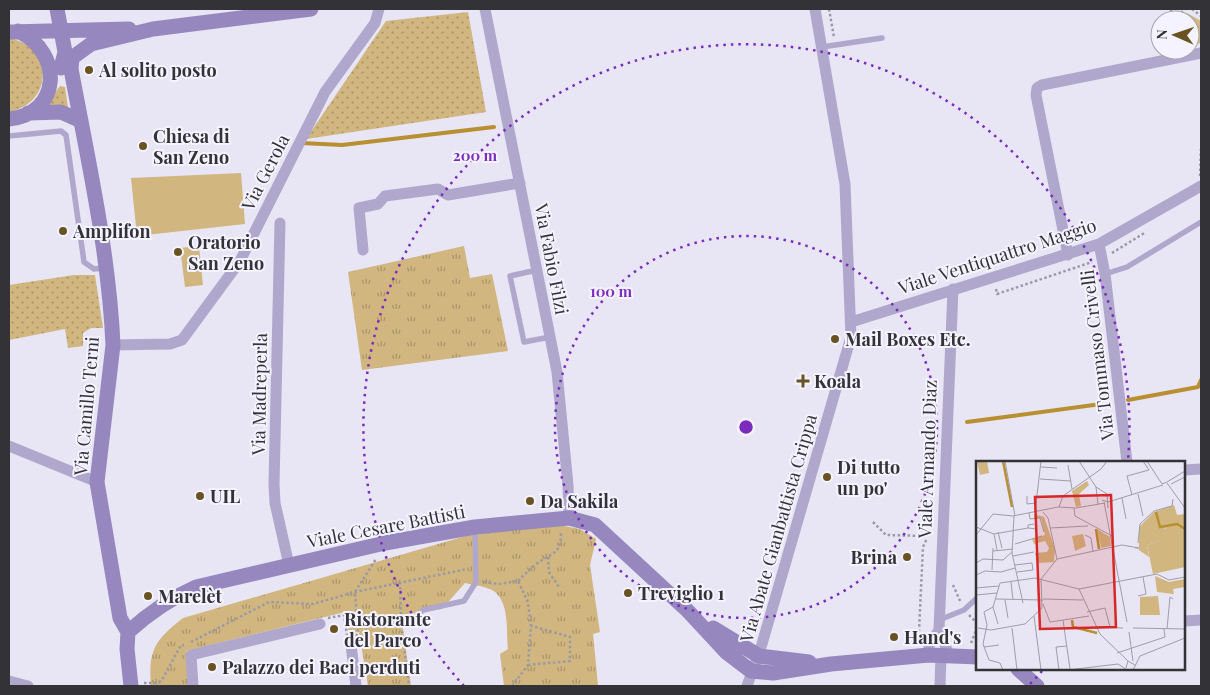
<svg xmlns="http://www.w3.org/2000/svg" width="1210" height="695" viewBox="0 0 1210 695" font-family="'Playfair Display',serif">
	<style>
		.grass { fill: url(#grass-dots) }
		.park { fill: url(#park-tufts) }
		.pitch { fill: #d1b67f }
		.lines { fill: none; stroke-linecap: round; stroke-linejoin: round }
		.stream { stroke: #b88f31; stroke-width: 4 }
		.path { stroke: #9b99a4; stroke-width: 2.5; stroke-dasharray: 2.5 2.5; stroke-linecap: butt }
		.lane { stroke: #b0a7cc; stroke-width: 5.5 }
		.street { stroke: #b0a7cc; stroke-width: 11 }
		.secondary { stroke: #9687be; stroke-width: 15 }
		.ring { fill: none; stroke: #7b2cbf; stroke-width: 2.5; stroke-dasharray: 2.5 5 }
		.poi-dot { fill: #695322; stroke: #f5f3ff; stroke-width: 2 }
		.labels { text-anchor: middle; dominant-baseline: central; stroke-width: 4; stroke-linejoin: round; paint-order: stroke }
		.poi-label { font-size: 18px; font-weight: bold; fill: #333237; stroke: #f5f3ff; text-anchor: start }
		.street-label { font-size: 18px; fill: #333237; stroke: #f5f3ff }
		.inset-river { fill: none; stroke: #b88f31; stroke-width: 2.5 }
		.inset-road { fill: none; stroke: #a09da8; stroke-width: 1 }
		.view { fill: #d62828; fill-opacity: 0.15; stroke: #d62828; stroke-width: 2.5 }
		.inset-edge { fill: none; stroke: #333237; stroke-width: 2.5 }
		.centre { fill: #7b2cbf; stroke: #f5f3ff; stroke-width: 2.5 }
		.ring-label { font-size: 15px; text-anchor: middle; font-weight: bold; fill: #7b2cbf; stroke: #f5f3ff; stroke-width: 4; stroke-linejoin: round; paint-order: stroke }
	</style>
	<defs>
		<pattern id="grass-dots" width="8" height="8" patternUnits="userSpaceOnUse" patternTransform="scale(1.25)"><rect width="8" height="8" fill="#d1b67f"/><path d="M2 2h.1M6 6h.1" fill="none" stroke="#aa9569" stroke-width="1.8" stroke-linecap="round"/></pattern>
		<pattern id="park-tufts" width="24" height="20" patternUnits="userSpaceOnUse" patternTransform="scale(1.25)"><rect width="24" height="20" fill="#d1b67f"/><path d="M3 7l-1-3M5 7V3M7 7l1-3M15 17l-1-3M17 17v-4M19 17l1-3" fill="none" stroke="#aa9569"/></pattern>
	</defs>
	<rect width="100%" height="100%" fill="#e8e5f4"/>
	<path class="grass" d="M 468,12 L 486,112 L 306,139 L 386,21 Z
		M 1187,13 L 1201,21 L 1201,43 L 1190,45 L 1190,20 L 1179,20 Z
		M 9,38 C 54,47 54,103 9,112 Z
		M 60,86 L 65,87 L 68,108 L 44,108 Z
		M 74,275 L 95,275 L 103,328 L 91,328 L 83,333 L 83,346 L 68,348 L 65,329 L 9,340 L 9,285 Z"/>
	<path class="park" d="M 464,246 L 470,278 L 492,274 L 508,351 L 362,370 L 348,272 Z
		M 559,525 L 580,529 L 596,539 L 590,565 L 600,632 L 593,634 L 598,685 L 504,686 L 500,654 L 508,649 C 506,631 510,600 492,590 C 484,586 473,585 465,583 L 442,609 L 401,615 L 411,686 L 368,686 L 359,632 L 349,633 L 345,612 L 186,651 L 189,686 L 151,686 C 148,650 155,640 183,618 L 476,533 Z"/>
	<path class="pitch" d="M 241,173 L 245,224 L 137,236 L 131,178 Z
		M 199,246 L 203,285 L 185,287 L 180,248 Z"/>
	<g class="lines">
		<path class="stream" d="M 302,143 L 342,145 L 494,127
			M 1128,400 L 1198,387 L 1201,380
			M 967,422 L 1101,404"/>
		<path class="path" d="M 829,9 L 834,37
			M 1171,9 L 1172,20
			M 1192,9 L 1201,16
			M 1174,20 L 1185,9
			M 1200,176 L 1201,148
			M 1112,253 L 1146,232
			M 996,289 L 997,294 L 1092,262
			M 873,522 L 886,535 L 927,536
			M 548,557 L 549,572 L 559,587
			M 518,581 C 525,574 531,568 539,562 C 553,552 561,554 561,533
			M 400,582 L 401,618
			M 484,582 L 499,584 L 518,581 L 528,602 L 531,626 L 528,665 L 512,686
			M 953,585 L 961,603
			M 969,615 L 978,624
			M 328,618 L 344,615 L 347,635
			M 402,631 L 409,686
			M 356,636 L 358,632 L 355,592 L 376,559
			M 191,642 L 269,602 L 313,604 L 355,592 L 467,569
			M 909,643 L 919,631 L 923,547 L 927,538
			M 971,643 L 978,626
			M 528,665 L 570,661 L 570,637 L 532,626
			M 144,683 L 158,683 L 162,680 L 181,645 L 184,645"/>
		<path class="lane" d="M 822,47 L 882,38
			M 9,136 L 61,131 L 66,135 L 84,262 L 94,269 L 104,268
			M 537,270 L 510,276 L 524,342 L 550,337
			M 1105,274 L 1127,267 L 1201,222
			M 939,620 L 964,610 L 978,597
			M 407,624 L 423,610 L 464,601 L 476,582 L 475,528"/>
		<path class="street" d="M 485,9 L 557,372 L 568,485 L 569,518
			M 280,223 L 274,484 L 275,503 L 289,565
			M 1099,244 L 1105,274 L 1127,462
			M 363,250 L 359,208 L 378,204 L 385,196 L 438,189 L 448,195 L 520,183
			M 1068,255 L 1036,95 L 1037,88 L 1042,85 L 1201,53
			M 851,322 L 1099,244 L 1201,186
			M 113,345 L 170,344 L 182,340 L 240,261 L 325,92 L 375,23 L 379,9
			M 9,446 L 97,482
			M 1184,470 L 1201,469
			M 1184,621 L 1201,620
			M 351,645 L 356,686
			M 929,655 L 929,645 L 939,630
			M 949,655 L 939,630 L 953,289
			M 9,681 L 28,686
			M 193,686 L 191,655 L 320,624
			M 747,686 L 762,644 L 851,337 L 845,184 L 815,9
			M 940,686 L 941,655"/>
		<path class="secondary" d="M 57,9 L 65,52 L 61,68
			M 9,32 L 129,29
			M 72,57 L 71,69 C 88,160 109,253 113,345 L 97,482 L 120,618 L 128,632
			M 65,63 L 91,44 L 153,29 L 311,9
			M 28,113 L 61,112 L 81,121
			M 9,119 C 61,114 64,53 18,31
			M 713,628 L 759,656 L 809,662
			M 1018,669 L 1037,686
			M 131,686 L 127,649 L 128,632 C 148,614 171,598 196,587 L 385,543 L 475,527 L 569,518 L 595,525 L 687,610 L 726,652 L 751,671 L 773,673 L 831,664 L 929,655 L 978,657"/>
	</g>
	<g class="ring">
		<circle cx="746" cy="427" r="191"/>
		<path d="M1042 671A383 383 0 0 1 1028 686M464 686A383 383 0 1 1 1128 460"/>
	</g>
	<g class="poi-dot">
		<circle cx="89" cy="70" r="5"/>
		<circle cx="143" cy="146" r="5"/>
		<circle cx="63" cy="231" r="5"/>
		<circle cx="178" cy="252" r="5"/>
		<circle cx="835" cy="339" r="5"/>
		<path d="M800.5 373.5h5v5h5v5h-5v5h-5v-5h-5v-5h5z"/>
		<circle cx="827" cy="477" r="5"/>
		<circle cx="200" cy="496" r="5"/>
		<circle cx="530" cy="501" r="5"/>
		<circle cx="907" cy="557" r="5"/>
		<circle cx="628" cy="593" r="5"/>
		<circle cx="148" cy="596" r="5"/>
		<circle cx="334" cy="629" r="5"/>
		<circle cx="894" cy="637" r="5"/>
		<circle cx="212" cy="667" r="5"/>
	</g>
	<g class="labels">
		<g class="poi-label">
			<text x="99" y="70">Al solito posto</text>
			<text x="153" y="136">Chiesa di<tspan x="153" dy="21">San Zeno</tspan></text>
			<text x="73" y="231">Amplifon</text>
			<text x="188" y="242">Oratorio<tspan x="188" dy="21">San Zeno</tspan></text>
			<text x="845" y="339">Mail Boxes Etc.</text>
			<text x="814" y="381">Koala</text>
			<text x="837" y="467">Di tutto<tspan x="837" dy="21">un po'</tspan></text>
			<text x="210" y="496">UIL</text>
			<text x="540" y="501">Da Sakila</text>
			<text x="897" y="557" text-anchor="end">Brina</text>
			<text x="638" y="593">Treviglio 1</text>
			<text x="158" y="596">Marelèt</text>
			<text x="344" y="619">Ristorante<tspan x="344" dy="21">del Parco</tspan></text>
			<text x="904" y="637">Hand's</text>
			<text x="222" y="667">Palazzo dei Baci perduti</text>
		</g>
		<g class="street-label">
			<text transform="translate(265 172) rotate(-63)">Via Gerola</text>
			<text transform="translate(997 256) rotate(-18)">Viale Ventiquattro Maggio</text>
			<text transform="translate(552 259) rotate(79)">Via Fabio Filzi</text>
			<text transform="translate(1097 355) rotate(-97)">Via Tommaso Crivelli</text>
			<text transform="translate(259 394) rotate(-89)">Via Madreperla</text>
			<text transform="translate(86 406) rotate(-85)">Via Camillo Terni</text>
			<text transform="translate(927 459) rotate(-88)">Viale Armando Diaz</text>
			<text transform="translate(386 526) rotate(-11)">Viale Cesare Battisti</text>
			<text transform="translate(778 528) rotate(-74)">Via Abate Gianbattista Crippa</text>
		</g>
	</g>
	<g transform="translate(976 461)">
		<rect width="209" height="209" fill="#e8e5f4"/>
		<path d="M 111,20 L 113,24 L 103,33 L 105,45 L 100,46 L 96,30 ZM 198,44 L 201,54 L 209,53 L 209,70 L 202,65 L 189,67 L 183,80 L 171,84 L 173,96 L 163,89 L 163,66 L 178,51 ZM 121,68 L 134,76 L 135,85 L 125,87 Z" fill="#d1b67f"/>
		<path d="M 193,65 L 202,65 L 209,70 L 209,106 L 177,113 L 171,84 L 183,80 L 186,70 Z" fill="#d1b67f"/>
		<path d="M 58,53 L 68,56 L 79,88 L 78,101 L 63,102 L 60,97 L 59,92 L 71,91 L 73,87 L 69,80 L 58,83 L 56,78 L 69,74 L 65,57 L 58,57 ZM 107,73 L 110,85 L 99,90 L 96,75 ZM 179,115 L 193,121 L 209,118 L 209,126 L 197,128 L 198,133 L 181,131 Z" fill="#d1b67f"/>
		<path d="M 1,0 L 11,0 L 13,12 L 4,14 ZM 182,135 L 184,154 L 164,154 L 164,136 Z" fill="#d1b67f"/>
		<path class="inset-river" d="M 27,0 L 36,46M 180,51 L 184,66 L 201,63 L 209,68M 120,68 L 123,88M 96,159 L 97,166 L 121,172"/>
		<path class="inset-road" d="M 29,0 L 39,55M 103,0 L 120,26 L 122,43M 171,0 L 186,23 L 191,21M 92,4 L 96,28M 65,6 L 81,7M 64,18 L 95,20M 191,21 L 209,10M 191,22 L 209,47M 195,23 L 209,16M 120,26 L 131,33 L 132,47M 162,33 L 167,55M 156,34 L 151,15 L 173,9 L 167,0M 51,35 L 51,43 L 60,42M 146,37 L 150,58M 126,39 L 132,41 L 187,24M 128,41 L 151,161M 83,46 L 87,35 L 125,8 L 131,0M 98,47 L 99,55 L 136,75M 59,51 L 65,0M 53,52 L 54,58 L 64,57 L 68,71M 38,55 L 36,92 L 47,142M 0,66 L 18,73 L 52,67 L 52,64 L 58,63M 52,67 L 60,68 L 61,75M 74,67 L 112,65M 22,71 L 26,87M 18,73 L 21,89M 0,74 L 17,53 L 37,55 L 82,46 L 100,47 L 129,42M 109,74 L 115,77 L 117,91M 162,82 L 164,63 L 178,50 L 196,45 L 197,38M 39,83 L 66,75M 17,90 L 37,88M 37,95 L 58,91M 81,98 L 146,84 L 163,87 L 159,87M 0,102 L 7,98 L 27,99 L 36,91M 39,104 L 56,102 L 57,109 L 41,111M 16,109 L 17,87M 0,114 L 9,110 L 25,111 L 39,107M 65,118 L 81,98 L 72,57 L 67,51M 35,121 L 37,139M 0,127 L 23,125M 103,128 L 124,173 L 152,200M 0,134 L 21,132M 162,135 L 170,133 L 167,116M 20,138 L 67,139M 67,138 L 107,139M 29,139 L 32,157M 67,143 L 74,161 L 113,155M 17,146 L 22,163M 111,151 L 129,147 L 134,166M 58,155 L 65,209M 87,159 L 94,208M 119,166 L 147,167M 2,167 L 15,169 L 49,163 L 66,147 L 65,118M 36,167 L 41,209M 157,167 L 209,168M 191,168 L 194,136 L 197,138M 153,171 L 157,200M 8,186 L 23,184M 141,192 L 189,176 L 188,168M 150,207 L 152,200 L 159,204M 27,209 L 24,202 L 13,199 L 7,183 L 11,164 L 8,151 L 17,146 L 24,122 L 59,117 L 103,128 L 181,113 L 193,119 L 209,116M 83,209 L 80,186 L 91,185M 92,209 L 142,203 L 151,209M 157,209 L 164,195 L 209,177"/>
		<path class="view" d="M 135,34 L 140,166 L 64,168 L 59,36 Z"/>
		<rect width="209" height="209" class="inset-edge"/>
	</g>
	<circle cx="746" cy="427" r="8" class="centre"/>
	<g class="ring-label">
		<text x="475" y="161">200 m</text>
		<text x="611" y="297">100 m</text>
	</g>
	<rect width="1210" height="695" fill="none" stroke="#333237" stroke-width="20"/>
	<g transform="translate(1175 35) rotate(272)"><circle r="24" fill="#f5f3ff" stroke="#a7a6af"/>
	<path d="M0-4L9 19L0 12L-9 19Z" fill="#695322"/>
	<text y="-8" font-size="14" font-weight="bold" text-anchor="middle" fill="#333237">N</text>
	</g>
</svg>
